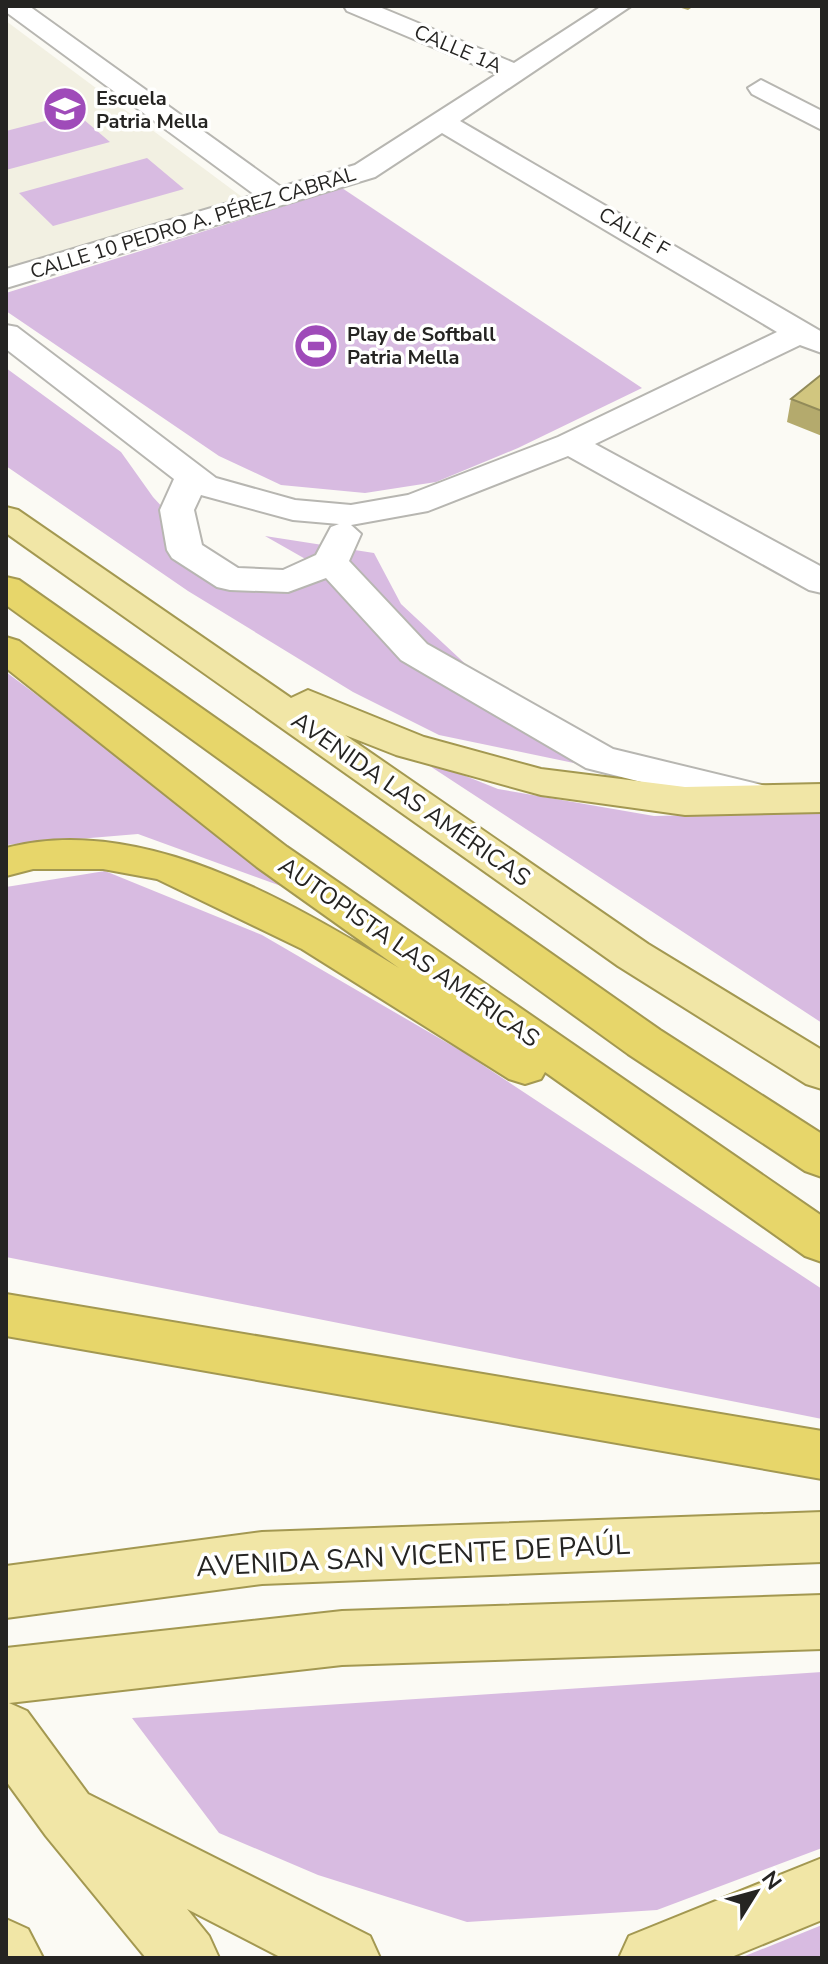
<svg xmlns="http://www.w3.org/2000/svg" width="828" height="1964" viewBox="0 0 828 1964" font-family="'Nunito Sans',sans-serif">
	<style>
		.built { fill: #f2f0e2 }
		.green { fill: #d8bbe1 }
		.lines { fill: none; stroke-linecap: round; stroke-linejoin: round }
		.minor-casing { stroke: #b7b6b1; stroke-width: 4 }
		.major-casing { stroke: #a39851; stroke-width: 4 }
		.highway-casing { stroke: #a39851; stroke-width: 4 }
		.minor { fill: #fff; fill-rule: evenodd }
		.major { fill: #f1e6a6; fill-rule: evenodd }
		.highway { fill: #e7d66a; fill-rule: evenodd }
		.wall { fill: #b4aa6d }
		.building { fill: #d1c67f; stroke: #928b59; stroke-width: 2 }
		.labels { text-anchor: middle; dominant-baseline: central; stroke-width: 7; stroke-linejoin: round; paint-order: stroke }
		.far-street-label { font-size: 20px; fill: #252422; stroke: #fffffe }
		.far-poi-label { font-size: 20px; font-weight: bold; fill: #252422; stroke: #fffffe; text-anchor: start }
		.street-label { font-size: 24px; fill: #252422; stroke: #fffffe }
		.near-street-label { font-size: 28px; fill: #252422; stroke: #fffffe }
	</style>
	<rect width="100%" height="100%" fill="#fbfaf4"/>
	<path class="built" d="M 6,21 L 242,197 L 6,269 Z"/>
	<path class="green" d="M 76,113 L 110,142 L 6,170 L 6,131 Z
		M 147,158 L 184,189 L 53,226 L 19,193 Z
		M 342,188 L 642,388 L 518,448 L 436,482 L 365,493 L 281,485 L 219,456 L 6,311 L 6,293 Z
		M 6,368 L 121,452 L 153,497 L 211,560 L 272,575 L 323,569 L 265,536 L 374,553 L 401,604 L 502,698 L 593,767 L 439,735 L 353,692 L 188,591 L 6,466 Z
		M 6,672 L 303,894 L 138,834 L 6,845 Z
		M 413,755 L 498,789 L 654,816 L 822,812 L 822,1023 Z
		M 105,871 L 262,935 L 463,1052 L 822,1289 L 822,1419 L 6,1257 L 6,887 Z
		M 822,1672 L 822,1848 L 657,1910 L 467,1922 L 318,1875 L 219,1833 L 132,1718 Z
		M 822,1925 L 822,1958 L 740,1958 Z"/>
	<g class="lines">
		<g class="minor-casing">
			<path id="minor" d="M 6,6 L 29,6 L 281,187 L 355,165 L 497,74 L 347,11 L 344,6 L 377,6 L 514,63 L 602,6 L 631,6 L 460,121 L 822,332 L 822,353 L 800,345 L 595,444 L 822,567 L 822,593 L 809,590 L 568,456 L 428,511 L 351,525 L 361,534 L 349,561 L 427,644 L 613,749 L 778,789 L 784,799 L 778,809 L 764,813 L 586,768 L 401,660 L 326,578 L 288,592 L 230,590 L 217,587 L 172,558 L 167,550 L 160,510 L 174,479 L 6,349 L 6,325 L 17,327 L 216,478 L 295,500 L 351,505 L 408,495 L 558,437 L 777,332 L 442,133 L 375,177 L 6,288 L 6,269 L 255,195 L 6,12 ZM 201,495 L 293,520 L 339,524 L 331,527 L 316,555 L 283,570 L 238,568 L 202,545 L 194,510 Z
				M 761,80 L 822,111 L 822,130 L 752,94 L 748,88 Z"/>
		</g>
		<g class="major-casing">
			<path id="major" d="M 6,507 L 18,510 L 291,698 L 308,690 L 424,737 L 541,769 L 685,787 L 822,784 L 822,812 L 685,815 L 541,795 L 396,755 L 345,735 L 648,944 L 822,1050 L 822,1089 L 806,1084 L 618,966 L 6,533 Z
				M 822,1512 L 822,1562 L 262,1584 L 6,1618 L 6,1566 L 262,1532 Z
				M 822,1595 L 822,1649 L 342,1665 L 9,1703 L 27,1711 L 88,1794 L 370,1936 L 380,1958 L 282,1958 L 187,1909 L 209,1936 L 219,1958 L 146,1958 L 46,1836 L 6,1781 L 6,1648 L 342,1611 Z
				M 822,1858 L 822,1920 L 729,1958 L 619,1958 L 629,1936 Z
				M 6,1919 L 28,1929 L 43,1958 L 6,1958 Z"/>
		</g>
		<g class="highway-casing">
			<path id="highway" d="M 6,577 L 19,580 L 660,1030 L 822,1134 L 822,1177 L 805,1171 L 628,1054 L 6,605 Z
				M 6,637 L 19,641 L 287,847 L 822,1216 L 822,1262 L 805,1256 L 545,1072 L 541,1079 L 525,1084 L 509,1079 L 302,949 L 157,879 L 103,869 L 33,869 L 6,876 L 6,848 C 141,813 287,900 399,968 L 257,867 L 6,668 Z
				M 6,1294 L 822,1431 L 822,1479 L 6,1336 Z"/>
		</g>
		<use href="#minor" class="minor"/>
		<use href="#major" class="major"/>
		<use href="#highway" class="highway"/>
	</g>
	<path class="wall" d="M 675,6 L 694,6 L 688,10 Z
		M 822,374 L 822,436 L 787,422 L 791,399 Z"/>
	<path class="building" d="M 822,374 L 822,411 L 791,399 Z"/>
	<defs>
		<g id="school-disc" transform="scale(2.3)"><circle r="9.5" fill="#9f4bb9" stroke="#fffffe"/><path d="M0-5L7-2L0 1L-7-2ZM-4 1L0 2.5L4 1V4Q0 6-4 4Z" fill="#fff"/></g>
		<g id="stadium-disc" transform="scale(2.3)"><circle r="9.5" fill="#9f4bb9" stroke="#fffffe"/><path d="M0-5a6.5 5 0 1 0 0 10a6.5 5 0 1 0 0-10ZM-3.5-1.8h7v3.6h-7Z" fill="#fff"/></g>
	</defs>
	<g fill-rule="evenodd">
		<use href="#school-disc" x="65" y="109"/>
		<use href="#stadium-disc" x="316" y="346"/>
	</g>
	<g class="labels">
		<g class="far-street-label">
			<text transform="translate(458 49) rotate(23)">CALLE 1A</text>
			<text transform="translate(193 223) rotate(-17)">CALLE 10 PEDRO A. PÉREZ CABRAL</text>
			<text transform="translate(634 232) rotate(30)">CALLE F</text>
		</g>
		<g class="far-poi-label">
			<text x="96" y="98">Escuela<tspan x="96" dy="23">Patria Mella</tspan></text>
			<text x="347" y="334">Play de Softball<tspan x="347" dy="23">Patria Mella</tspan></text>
		</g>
		<g class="street-label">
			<text transform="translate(411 799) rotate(35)">AVENIDA LAS AMÉRICAS</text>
			<text transform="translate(409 952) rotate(35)">AUTOPISTA LAS AMÉRICAS</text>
		</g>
		<g class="near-street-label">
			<text transform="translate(413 1556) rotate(-3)">AVENIDA SAN VICENTE DE PAÚL</text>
		</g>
	</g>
	<rect width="828" height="1964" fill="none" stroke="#252422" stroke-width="16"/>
	<g transform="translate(756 1892) rotate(53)" stroke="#fffffe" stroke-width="6" paint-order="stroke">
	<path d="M0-6L14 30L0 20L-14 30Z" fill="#252422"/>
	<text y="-12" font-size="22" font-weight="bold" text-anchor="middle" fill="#252422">N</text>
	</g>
</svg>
